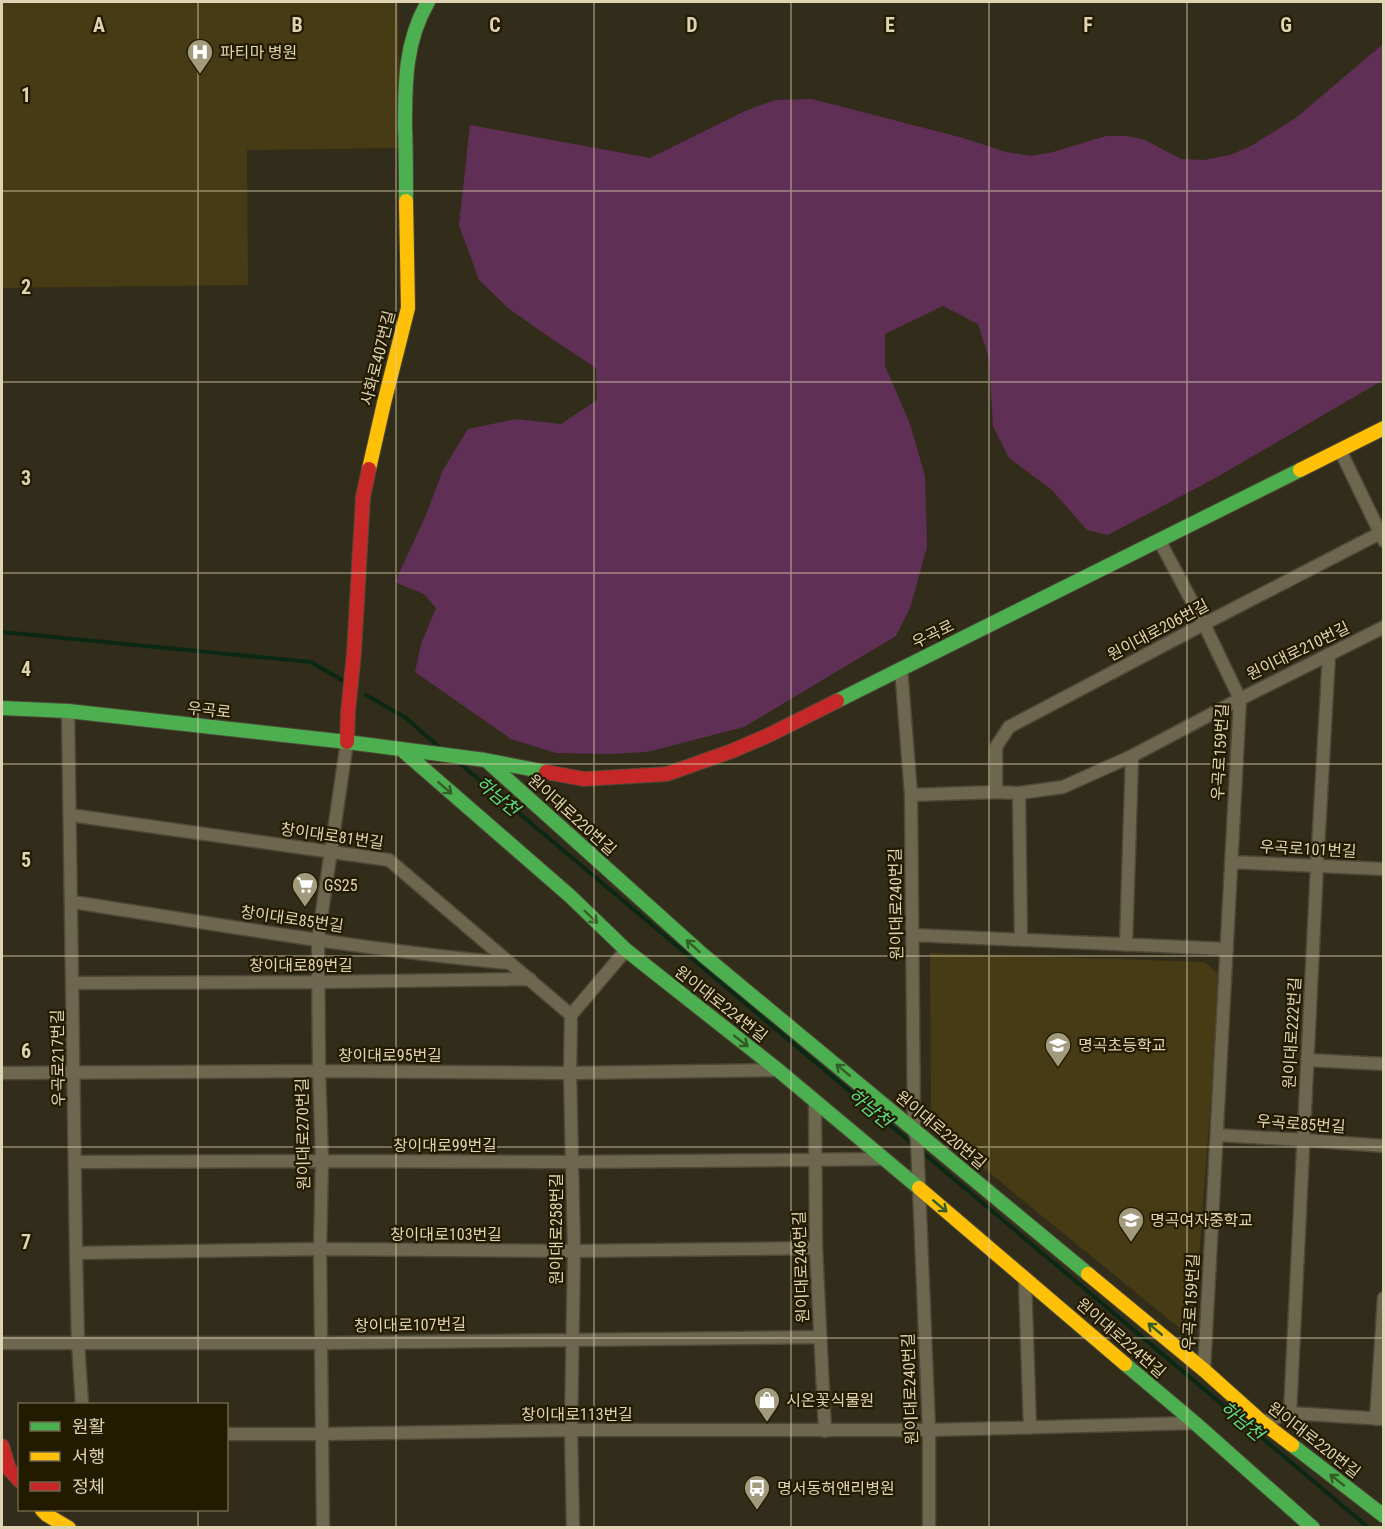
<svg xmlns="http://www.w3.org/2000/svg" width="1385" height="1529" viewBox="0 0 1385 1529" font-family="'Roboto Condensed','Noto Sans KR',sans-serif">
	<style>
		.built { fill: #463b15 }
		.green { fill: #602f56 }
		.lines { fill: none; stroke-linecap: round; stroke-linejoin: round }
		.stream { stroke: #0a2814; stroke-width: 4 }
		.street-casing { stroke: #4d4837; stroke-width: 15 }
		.fast-casing { stroke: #4d4837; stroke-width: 16 }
		.slow-casing { stroke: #4d4837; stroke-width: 16 }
		.jam-casing { stroke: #4d4837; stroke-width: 16 }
		.street { stroke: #6e6750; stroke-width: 12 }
		.fast { stroke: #4caf50; stroke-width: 14 }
		.slow { stroke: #ffc107; stroke-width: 14 }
		.jam { stroke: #c62828; stroke-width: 14 }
		.oneway { stroke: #355e24 }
		.grid { fill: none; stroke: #ded4b3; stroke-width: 1.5; stroke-opacity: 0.55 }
		.labels { text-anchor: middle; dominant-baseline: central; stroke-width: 4.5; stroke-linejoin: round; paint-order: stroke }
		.poi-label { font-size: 16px; fill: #ded4b3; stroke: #231b00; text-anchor: start }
		.street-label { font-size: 16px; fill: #ded4b3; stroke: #231b00 }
		.water-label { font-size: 18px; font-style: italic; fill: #5bdf8c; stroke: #231b00 }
		.grid-label { font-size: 20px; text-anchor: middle; font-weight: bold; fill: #ded4b3; stroke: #231b00; stroke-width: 4.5; stroke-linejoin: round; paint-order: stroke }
	</style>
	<rect width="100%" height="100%" fill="#322d1a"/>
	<path class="built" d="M 2,2 L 398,2 L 400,148 L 247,150 L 248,285 L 2,288 Z
		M 930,953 L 1205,962 L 1220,976 L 1193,1339 L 944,1136 L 931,1121 Z"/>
	<path class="green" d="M 1383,44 L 1383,380 L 1219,476 L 1108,535 L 1087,530 L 1052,490 L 1009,458 L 993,426 L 989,359 L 978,324 L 943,306 L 885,334 L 885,366 L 910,424 L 925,476 L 927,547 L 910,608 L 896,636 L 744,727 L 647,752 L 610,754 L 556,753 L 511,739 L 415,672 L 421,644 L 436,608 L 424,594 L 395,582 L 426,515 L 443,470 L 468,429 L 516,419 L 561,424 L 597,400 L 596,368 L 552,339 L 508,308 L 479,280 L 459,225 L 470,125 L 650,158 L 745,111 L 775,100 L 812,99 L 963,138 L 1006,152 L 1031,156 L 1053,152 L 1106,136 L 1128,136 L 1145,140 L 1181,159 L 1204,160 L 1230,155 L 1251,146 L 1297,117 Z"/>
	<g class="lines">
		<path class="stream" d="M 2,632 L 311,662 L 347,683
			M 366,695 L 406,718 L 440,748
			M 458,762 L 914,1145
			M 922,1152 L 1369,1528"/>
		<g class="street-casing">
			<path id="street" d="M 1340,450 L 1384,541
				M 1159,540 L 1204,624 L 1240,699 L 1204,1370
				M 901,668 L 911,795 L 914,1129 L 917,1140 L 929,1430 L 929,1528
				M 68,711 L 76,1253 L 78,1343 L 82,1404
				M 996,792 L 996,747 L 1009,727 L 1204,624 L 1384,531
				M 1019,793 L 1021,940
				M 911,795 L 996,792 L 1019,793 L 1063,787 L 1132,756 L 1240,699 L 1384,627
				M 70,815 L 389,860 L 571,1015
				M 1231,862 L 1384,869
				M 72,902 C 217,924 363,950 509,963
				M 913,935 L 1227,949
				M 1126,945 L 1132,756
				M 73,983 L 318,982 L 530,979
				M 1308,1060 L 1384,1064
				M 2,1073 L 319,1071 L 570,1073 L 778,1070
				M 815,1102 L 816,1248 L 825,1431
				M 1217,1135 L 1304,1140 L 1384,1146
				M 76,1162 L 322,1161 L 572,1162 L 884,1159
				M 76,1253 L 320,1249 L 574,1251 L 816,1248
				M 1025,1279 L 1030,1428
				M 2,1343 L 321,1343 L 820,1337
				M 1290,1413 L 1317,866 L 1329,654
				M 1376,1419 L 1384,1298
				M 1262,1422 L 1290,1413 L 1384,1419
				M 226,1434 L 322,1434 L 571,1430 L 929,1430 L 1195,1423
				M 323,1528 L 320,1249 L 322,1161 L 319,1071 L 318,939 L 347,742
				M 573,1528 L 571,1430 L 574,1251 L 570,1073 L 571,1015 L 626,950"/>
		</g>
		<g class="fast-casing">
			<path id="fast" d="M 406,201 C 406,176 406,151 405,127 C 405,83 405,41 428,2
				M 837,701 L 1300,470
				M 2,708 L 68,711 L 347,742 L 485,760 L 546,772
				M 401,749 L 570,896 L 626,950 L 778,1070 L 919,1188
				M 487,761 L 703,955 L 1088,1274
				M 1125,1364 L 1195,1423 L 1313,1528
				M 1292,1445 L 1384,1516"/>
		</g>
		<g class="slow-casing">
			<path id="slow" d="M 369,469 L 384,403 L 408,308 L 406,201
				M 1300,470 L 1384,428
				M 919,1188 L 1125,1364
				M 1088,1274 L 1204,1370 L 1262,1422 L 1292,1445
				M 42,1510 L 47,1515 L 69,1528"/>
		</g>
		<g class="jam-casing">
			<path id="jam" d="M 347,742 L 348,712 L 354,653 L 363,497 L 369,469
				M 546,772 L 584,779 L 667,774 L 732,751 L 769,735 L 837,701
				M 2,1446 L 9,1469 L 20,1481"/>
		</g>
		<use href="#street" class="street"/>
		<use href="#fast" class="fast"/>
		<use href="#slow" class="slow"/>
		<use href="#jam" class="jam"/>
	</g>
	<defs><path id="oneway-shaft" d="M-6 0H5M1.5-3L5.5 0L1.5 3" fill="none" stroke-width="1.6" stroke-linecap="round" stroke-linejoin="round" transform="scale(1.5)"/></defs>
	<g class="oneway">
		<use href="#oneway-shaft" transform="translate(445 788) rotate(41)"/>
		<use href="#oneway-shaft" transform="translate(591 917) rotate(44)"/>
		<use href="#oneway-shaft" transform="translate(693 946) rotate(-138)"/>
		<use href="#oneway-shaft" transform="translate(741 1041) rotate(38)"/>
		<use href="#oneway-shaft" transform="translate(843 1070) rotate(-140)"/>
		<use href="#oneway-shaft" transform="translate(940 1206) rotate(40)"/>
		<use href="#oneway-shaft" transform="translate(1155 1329) rotate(-140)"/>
		<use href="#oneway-shaft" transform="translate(1337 1480) rotate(-142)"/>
	</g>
	<path class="grid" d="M 198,2 L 198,1404M 396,2 L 396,1528M 594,2 L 594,1528M 791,2 L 791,1528M 989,2 L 989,1528M 1187,2 L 1187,1528M 2,191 L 1384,191M 2,382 L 1384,382M 2,573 L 1384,573M 2,764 L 1384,764M 2,956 L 1384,956M 2,1147 L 1384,1147M 2,1338 L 1384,1338M 198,1510 L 198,1528"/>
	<defs>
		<g id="hospital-pin" transform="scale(1.35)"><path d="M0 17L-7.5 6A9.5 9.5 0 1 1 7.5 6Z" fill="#a29a7d" stroke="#231b00"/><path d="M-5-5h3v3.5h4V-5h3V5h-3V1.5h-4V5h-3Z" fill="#fff"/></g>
		<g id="supermarket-pin" transform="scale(1.35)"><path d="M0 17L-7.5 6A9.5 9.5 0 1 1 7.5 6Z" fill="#a29a7d" stroke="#231b00"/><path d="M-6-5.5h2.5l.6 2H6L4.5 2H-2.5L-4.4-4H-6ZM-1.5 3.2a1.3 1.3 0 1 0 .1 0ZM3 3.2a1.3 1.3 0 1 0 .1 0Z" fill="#fff"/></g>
		<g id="school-pin" transform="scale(1.35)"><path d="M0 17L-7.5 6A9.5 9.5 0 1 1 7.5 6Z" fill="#a29a7d" stroke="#231b00"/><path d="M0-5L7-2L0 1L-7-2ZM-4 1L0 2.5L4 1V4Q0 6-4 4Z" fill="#fff"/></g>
		<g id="shop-pin" transform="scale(1.35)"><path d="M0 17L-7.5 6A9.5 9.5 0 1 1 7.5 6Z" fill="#a29a7d" stroke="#231b00"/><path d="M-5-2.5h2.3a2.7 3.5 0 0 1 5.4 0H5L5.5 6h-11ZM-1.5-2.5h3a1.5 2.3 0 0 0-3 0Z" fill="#fff"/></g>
		<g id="bus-pin" transform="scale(1.35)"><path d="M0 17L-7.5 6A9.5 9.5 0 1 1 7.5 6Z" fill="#a29a7d" stroke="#231b00"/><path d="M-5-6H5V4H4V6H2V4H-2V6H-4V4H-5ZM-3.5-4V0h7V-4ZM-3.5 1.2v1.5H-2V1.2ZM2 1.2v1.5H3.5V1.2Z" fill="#fff"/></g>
	</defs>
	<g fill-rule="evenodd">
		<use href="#hospital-pin" x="200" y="52"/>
		<use href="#supermarket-pin" x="305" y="885"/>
		<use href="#school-pin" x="1058" y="1045"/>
		<use href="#school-pin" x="1131" y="1220"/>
		<use href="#shop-pin" x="767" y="1400"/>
		<use href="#bus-pin" x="757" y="1488"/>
	</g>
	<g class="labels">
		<g class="poi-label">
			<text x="220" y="52">파티마 병원</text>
			<text x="324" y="885">GS25</text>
			<text x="1078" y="1045">명곡초등학교</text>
			<text x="1150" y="1220">명곡여자중학교</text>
			<text x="786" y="1400">시온꽃식물원</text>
			<text x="777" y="1488">명서동허앤리병원</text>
		</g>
		<g class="street-label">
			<text transform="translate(378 358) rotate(-76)">사화로407번길</text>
			<text transform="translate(1158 630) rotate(-28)">원이대로206번길</text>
			<text transform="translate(933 634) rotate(-26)">우곡로</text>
			<text transform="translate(1298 651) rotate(-26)">원이대로210번길</text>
			<text transform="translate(209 710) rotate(6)">우곡로</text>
			<text transform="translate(1220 752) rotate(-87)">우곡로159번길</text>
			<text transform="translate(572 815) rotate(42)">원이대로220번길</text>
			<text transform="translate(332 836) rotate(8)">창이대로81번길</text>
			<text transform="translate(1308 849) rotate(3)">우곡로101번길</text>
			<text transform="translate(896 904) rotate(-91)">원이대로240번길</text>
			<text transform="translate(292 919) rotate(8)">창이대로85번길</text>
			<text x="301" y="965">창이대로89번길</text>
			<text transform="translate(721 1004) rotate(38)">원이대로224번길</text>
			<text transform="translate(1292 1033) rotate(-87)">원이대로222번길</text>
			<text x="390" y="1055">창이대로95번길</text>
			<text transform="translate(58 1058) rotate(-91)">우곡로217번길</text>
			<text transform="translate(1301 1124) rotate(4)">우곡로85번길</text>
			<text transform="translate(941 1130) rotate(40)">원이대로220번길</text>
			<text transform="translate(303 1134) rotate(-91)">원이대로270번길</text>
			<text x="445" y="1145">창이대로99번길</text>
			<text transform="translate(556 1229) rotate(-90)">원이대로258번길</text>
			<text x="446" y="1234">창이대로103번길</text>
			<text transform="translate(801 1267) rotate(-92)">원이대로246번길</text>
			<text transform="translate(1191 1302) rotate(-87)">우곡로159번길</text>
			<text transform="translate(410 1325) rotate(-1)">창이대로107번길</text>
			<text transform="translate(1121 1338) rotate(41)">원이대로224번길</text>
			<text transform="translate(910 1389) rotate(-92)">원이대로240번길</text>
			<text x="577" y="1414">창이대로113번길</text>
			<text transform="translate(1314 1440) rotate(38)">원이대로220번길</text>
		</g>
		<g class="water-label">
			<text transform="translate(498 796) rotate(40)">하남천</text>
			<text transform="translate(870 1108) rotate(40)">하남천</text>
			<text transform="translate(1242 1421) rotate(40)">하남천</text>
		</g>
	</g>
	<g class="grid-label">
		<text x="99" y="32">A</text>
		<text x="297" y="32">B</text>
		<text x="495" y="32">C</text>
		<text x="692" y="32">D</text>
		<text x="890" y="32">E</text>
		<text x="1088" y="32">F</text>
		<text x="1286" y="32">G</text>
		<text x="26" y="102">1</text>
		<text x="26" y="294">2</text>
		<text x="26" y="485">3</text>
		<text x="26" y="676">4</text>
		<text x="26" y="867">5</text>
		<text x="26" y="1058">6</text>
		<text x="26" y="1249">7</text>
	</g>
	<rect width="1385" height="1529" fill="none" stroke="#ded4b3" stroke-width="6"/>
	<rect x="18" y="1403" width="210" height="108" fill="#231b00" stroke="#6e6548" stroke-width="1.5"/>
	<rect x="30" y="1422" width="30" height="9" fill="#4caf50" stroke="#6e6548" stroke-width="1.5"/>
	<text x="72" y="1433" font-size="18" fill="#ded4b3">원활</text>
	<rect x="30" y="1452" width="30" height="9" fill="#ffc107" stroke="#6e6548" stroke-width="1.5"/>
	<text x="72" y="1463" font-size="18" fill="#ded4b3">서행</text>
	<rect x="30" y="1482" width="30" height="9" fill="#c62828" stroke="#6e6548" stroke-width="1.5"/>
	<text x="72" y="1493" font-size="18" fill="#ded4b3">정체</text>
</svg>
